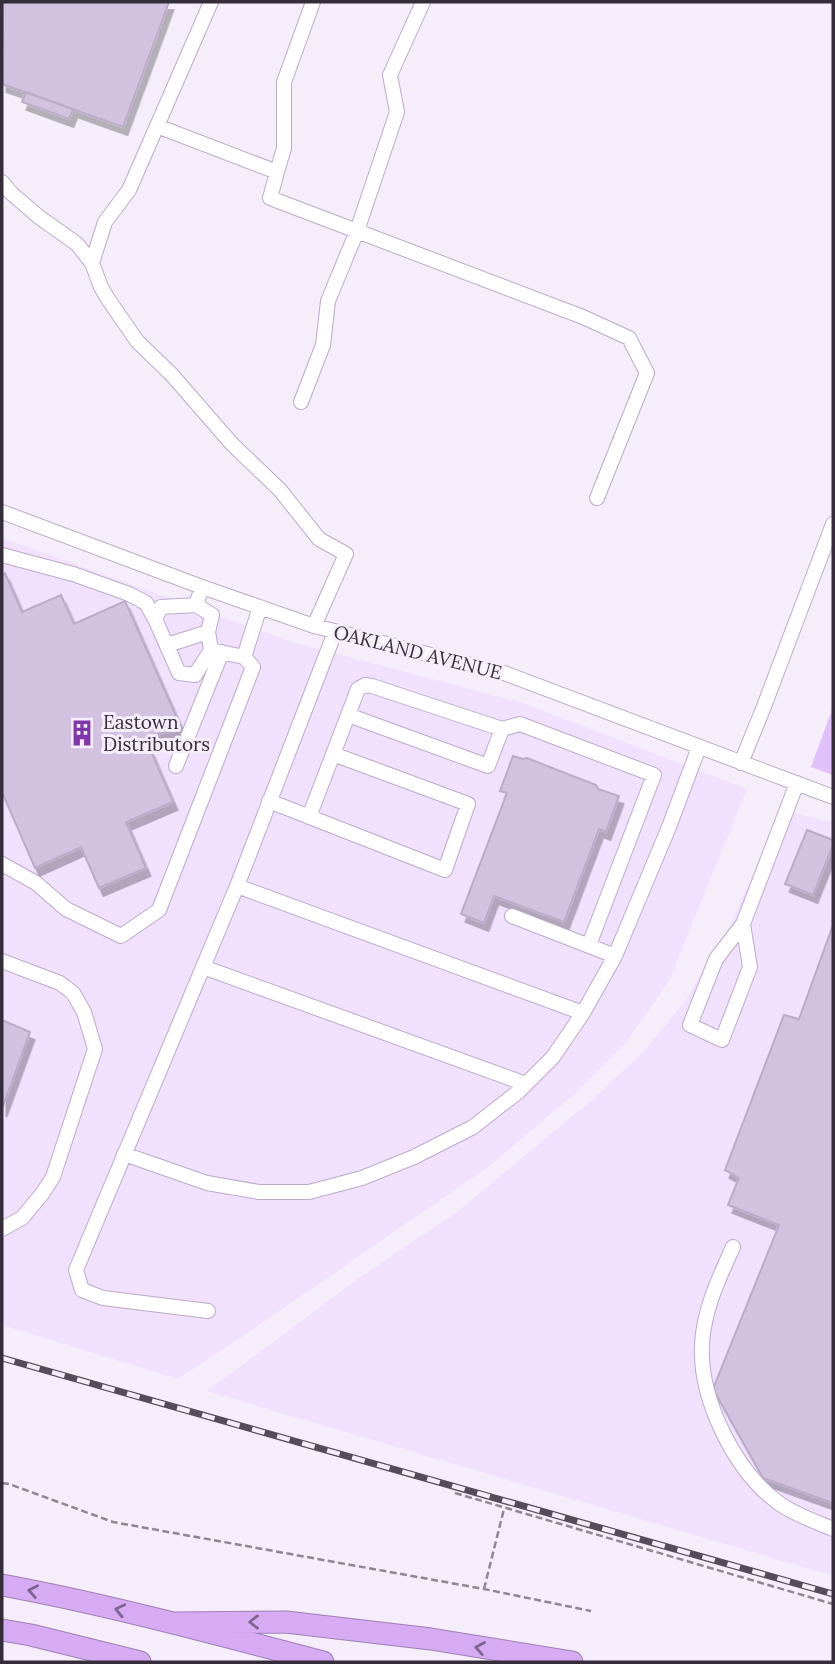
<svg xmlns="http://www.w3.org/2000/svg" width="835" height="1664" viewBox="0 0 835 1664" font-family="Lora,serif">
	<style>
		.built { fill: #f2e0ff }
		.green { fill: #e2c1fa }
		.building { fill: #d3c1e0; stroke: #bcaac9; stroke-width: 2; filter: url(#shadow) }
		.lines { fill: none; stroke-linecap: round; stroke-linejoin: round }
		.minor-casing { stroke: #bbaac8; stroke-width: 16 }
		.highway-casing { stroke: #9e7fb3; stroke-width: 23 }
		.path { stroke: #8e8793; stroke-width: 2.5; stroke-dasharray: 7 3.5; stroke-linecap: butt }
		.minor { stroke: #fff; stroke-width: 14 }
		.highway { stroke: #d6abf4; stroke-width: 21 }
		.rail-casing { stroke: #544d59; stroke-width: 7 }
		.rail { stroke: #f5eefa; stroke-width: 4.5; stroke-dasharray: 13; stroke-linecap: butt }
		.oneway { stroke: #7d668e }
		.labels { text-anchor: middle; dominant-baseline: central; stroke-width: 6; stroke-linejoin: round; paint-order: stroke }
		.street-label { font-size: 19px; fill: #352e3a; stroke: #f5eefa }
		.poi-label { font-size: 19px; fill: #352e3a; stroke: #f5eefa; text-anchor: start }
	</style>
	<defs>
		<filter id="shadow"><feDropShadow dx="4.5" dy="8" stdDeviation="0" flood-color="#0004"/></filter>
	</defs>
	<rect width="100%" height="100%" fill="#f5eefa"/>
	<path class="built" d="M 2,538 L 292,642 L 523,703 L 747,789 L 669,981 L 625,1044 L 579,1090 L 488,1167 L 246,1334 L 178,1379 L 2,1325 Z
		M 781,810 L 833,822 L 833,1576 L 207,1391 L 359,1278 L 457,1212 L 599,1094 L 645,1050 L 685,1001 L 728,930 Z"/>
	<path class="green" d="M 833,707 L 833,775 L 811,767 Z"/>
	<path class="building" d="M 3,2 L 169,2 L 123,127 L 2,84 Z
		M 26,92 L 73,109 L 69,119 L 22,102 Z
		M 5,573 L 22,612 L 61,595 L 74,624 L 125,601 L 180,725 L 146,740 L 173,802 L 126,822 L 146,868 L 99,888 L 81,847 L 35,868 L 2,792 L 2,575 Z
		M 513,756 L 523,759 L 527,758 L 596,785 L 598,789 L 619,796 L 606,832 L 599,829 L 564,922 L 494,896 L 484,923 L 461,914 L 507,793 L 500,791 Z
		M 807,830 L 833,840 L 833,845 L 813,895 L 785,884 Z
		M 833,925 L 833,1503 L 763,1478 L 713,1389 L 779,1225 L 728,1205 L 739,1178 L 725,1170 L 784,1015 L 799,1019 Z
		M 2,1020 L 30,1032 L 2,1109 Z"/>
	<g class="lines">
		<g class="minor-casing">
			<path id="minor" d="M 211,2 L 157,126 L 277,172 L 270,198 L 583,317 L 629,338 L 647,373 L 597,498
				M 277,172 L 284,148 L 284,82 L 313,2
				M 2,182 L 11,193 L 39,217 L 77,244 L 92,263 L 101,287 L 108,299 L 137,341 L 172,375 L 232,444 L 280,490 L 319,539 L 346,554 L 314,626
				M 92,263 L 105,222 L 129,190 L 157,126
				M 301,402 L 323,345 L 328,301 L 357,231 L 397,112 L 390,75 L 423,2
				M 2,512 L 202,587 L 314,626 L 504,673 L 833,797
				M 2,555 L 73,574 L 129,594 L 146,603 L 155,619
				M 202,587 L 196,605 L 161,607 L 155,619 L 179,673 L 195,675 L 211,650 L 244,657
				M 196,605 L 212,615 L 208,632 L 211,650
				M 335,632 L 237,886 L 583,1013 L 615,956 L 669,827 L 699,747
				M 167,645 L 208,632
				M 348,715 L 488,766 L 502,729
				M 741,763 L 763,709 L 833,524
				M 176,766 L 222,652
				M 269,801 L 445,870 L 468,804 L 333,754
				M 309,817 L 358,689 L 365,685 L 372,686 L 502,729 L 520,724 L 654,775 L 589,945
				M 2,864 L 36,883 L 66,909 L 121,936 L 159,910 L 253,667 L 244,657 L 260,607
				M 512,916 L 615,956
				M 743,924 L 716,959 L 690,1025 L 722,1040 L 750,967 L 743,924 L 797,783
				M 2,961 L 60,983 L 73,993 L 84,1012 L 95,1049 L 53,1177 L 42,1194 L 22,1218 L 2,1229
				M 203,967 L 526,1084
				M 124,1154 L 207,1183 L 259,1192 L 309,1192 L 362,1178 L 414,1157 L 473,1127 L 518,1092 L 553,1057 L 583,1013
				M 733,1247 C 719,1278 704,1309 702,1344 C 699,1399 735,1472 780,1504 C 796,1515 814,1521 833,1529
				M 208,1311 L 103,1298 L 82,1290 L 76,1270 L 237,886"/>
		</g>
		<g class="highway-casing">
			<path id="highway" d="M 2,1585 C 110,1605 216,1634 323,1662
				M 176,1623 L 286,1622 L 431,1639 L 572,1662
				M 2,1630 L 31,1635 L 140,1662"/>
		</g>
		<path class="path" d="M 2,1483 L 9,1484 L 113,1522 L 484,1589 L 591,1611
			M 455,1493 L 833,1604
			M 484,1589 L 504,1509"/>
		<use href="#minor" class="minor"/>
		<use href="#highway" class="highway"/>
		<g class="rail-casing">
			<path id="rail" d="M 2,1358 L 833,1594"/>
		</g>
		<use href="#rail" class="rail"/>
	</g>
	<defs><path id="oneway-chevron" d="M-2-3.5L2.5 0L-2 3.5" fill="none" stroke-width="1.6" stroke-linecap="round" stroke-linejoin="round" transform="scale(1.75)"/></defs>
	<g class="oneway">
		<use href="#oneway-chevron" transform="translate(33 1591) rotate(-169)"/>
		<use href="#oneway-chevron" transform="translate(120 1610) rotate(-167)"/>
		<use href="#oneway-chevron" transform="translate(254 1622) rotate(180)"/>
		<use href="#oneway-chevron" transform="translate(480 1648) rotate(-170)"/>
	</g>
	<defs>
		<g id="building-bare" transform="scale(2.1)"><path d="M-4-6H4V6H1V3H-1V6H-4ZM-2.5-4.3h1.7v1.8h-1.7ZM.8-4.3h1.7v1.8H.8ZM-2.5-1h1.7V.8h-1.7ZM.8-1h1.7V.8H.8Z" fill="#8037a9" stroke="#f5eefa" stroke-width="2.5" paint-order="stroke"/></g>
	</defs>
	<g fill-rule="evenodd">
		<use href="#building-bare" x="82" y="733"/>
	</g>
	<g class="labels">
		<g class="street-label">
			<text transform="translate(418 652) rotate(14)">OAKLAND AVENUE</text>
		</g>
		<g class="poi-label">
			<text x="103" y="722">Eastown<tspan x="103" dy="22">Distributors</tspan></text>
		</g>
	</g>
	<rect width="835" height="1664" fill="none" stroke="#352e3a" stroke-width="7"/>
</svg>
